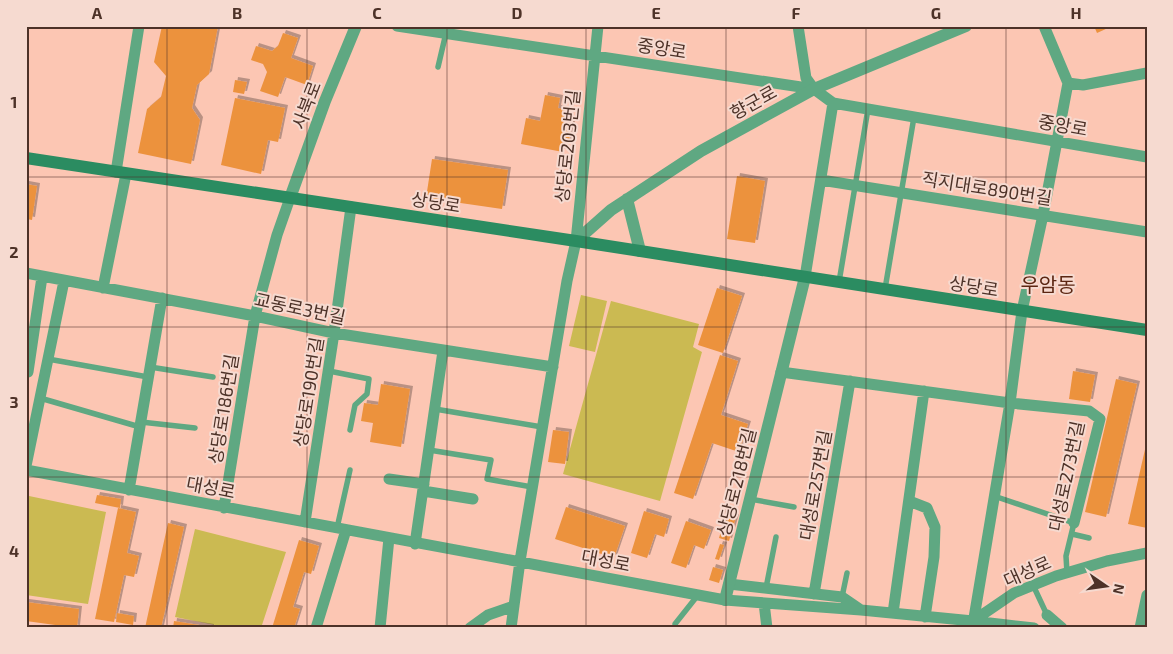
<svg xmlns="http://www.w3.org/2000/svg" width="1173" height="654" viewBox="0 0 1173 654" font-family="'Exo 2','Noto Sans KR',sans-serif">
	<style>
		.green { fill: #cbba52 }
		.building { fill: #ec923e; filter: url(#shadow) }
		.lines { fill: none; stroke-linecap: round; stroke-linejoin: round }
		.service { stroke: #5fa882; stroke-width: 5.5 }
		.minor { stroke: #5fa882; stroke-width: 11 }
		.tertiary { stroke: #5fa882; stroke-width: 12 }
		.secondary { stroke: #2b8c61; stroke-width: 12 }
		.grid { fill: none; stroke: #4d3228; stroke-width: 1; stroke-opacity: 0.55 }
		.labels { text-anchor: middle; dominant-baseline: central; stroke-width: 4; stroke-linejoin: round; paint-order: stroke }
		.street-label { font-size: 18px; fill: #4d3228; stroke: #f6dad0 }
		.quarter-label { font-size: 20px; fill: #5c2612; stroke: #f6dad0 }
		.neatline { fill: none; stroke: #4d3228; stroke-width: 2 }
		.grid-label { font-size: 16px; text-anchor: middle; font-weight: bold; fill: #4d3228 }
	</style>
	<defs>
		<filter id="shadow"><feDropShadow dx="3" dy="-3" stdDeviation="0" flood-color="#0004"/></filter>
	</defs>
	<rect width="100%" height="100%" fill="#fcc6b3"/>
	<path class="green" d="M 581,295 L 607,301 L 595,352 L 569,346 Z
		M 611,301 L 699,324 L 693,347 L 702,352 L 660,501 L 563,474 Z
		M 29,496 L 106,512 L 88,604 L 26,595 L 26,501 Z
		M 195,529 L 286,552 L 261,628 L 230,628 L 175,617 Z"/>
	<path class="building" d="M 162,26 L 218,26 L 209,74 L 197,85 L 192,108 L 200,120 L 191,164 L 138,153 L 147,109 L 161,97 L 166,76 L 154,62 Z
		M 1094,26 L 1108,26 L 1108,28 L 1097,33 Z
		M 283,33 L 298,38 L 291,58 L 313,66 L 307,85 L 285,77 L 278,97 L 260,91 L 267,72 L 263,64 L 251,60 L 256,46 L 272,51 L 278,46 Z
		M 235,80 L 247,82 L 244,94 L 233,92 Z
		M 545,95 L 560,98 L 558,108 L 571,111 L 569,123 L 572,124 L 568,147 L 564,147 L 563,152 L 521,144 L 526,118 L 540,121 Z
		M 235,98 L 285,108 L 278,142 L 268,140 L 261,174 L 221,165 Z
		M 432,159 L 508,170 L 502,209 L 426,198 Z
		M 737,176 L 765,181 L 755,243 L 727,239 Z
		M 26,184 L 37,186 L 32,220 L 27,219 L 28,208 L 26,207 Z
		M 717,288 L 742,296 L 723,353 L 698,345 Z
		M 720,355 L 738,361 L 721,415 L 748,424 L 739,452 L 712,443 L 693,499 L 674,493 Z
		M 1073,371 L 1095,375 L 1090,402 L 1069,399 Z
		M 1116,379 L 1137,384 L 1106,517 L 1085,512 Z
		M 381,384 L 410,389 L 401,447 L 370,442 L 373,423 L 361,421 L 364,403 L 378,405 Z
		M 553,430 L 569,432 L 565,464 L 548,462 Z
		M 1146,445 L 1147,445 L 1147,528 L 1128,524 Z
		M 97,495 L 121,499 L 120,508 L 95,503 Z
		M 566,507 L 625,526 L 614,558 L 555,539 Z
		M 118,508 L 136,512 L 127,553 L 139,556 L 134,577 L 124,575 L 114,622 L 95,619 Z
		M 644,511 L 669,519 L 664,537 L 655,534 L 647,558 L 631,553 Z
		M 726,514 L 736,517 L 729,541 L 719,538 Z
		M 686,521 L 711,530 L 704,549 L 694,545 L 686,568 L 671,563 Z
		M 168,523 L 184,527 L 161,628 L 145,628 Z
		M 299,540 L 319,546 L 311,574 L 304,572 L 293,607 L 300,609 L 294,628 L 272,628 Z
		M 720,544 L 724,545 L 719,560 L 715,559 Z
		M 713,567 L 723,570 L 719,583 L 709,580 Z
		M 26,602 L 79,609 L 77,628 L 26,621 Z
		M 117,613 L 134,616 L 133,625 L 116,622 Z
		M 174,621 L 211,627 L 211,628 L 173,628 Z"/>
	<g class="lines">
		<path class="service" d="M 438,67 L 446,33
			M 839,282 L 868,109
			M 885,289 L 914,117
			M 48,359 L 148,377
			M 150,367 L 213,377
			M 329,371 L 369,379 L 367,394 L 355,405 L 350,430
			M 40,398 L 140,427
			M 435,409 L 542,427
			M 141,422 L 195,428
			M 429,450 L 491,460 L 487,479 L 532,487
			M 994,496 L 1074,523 L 1066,556 L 1067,573
			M 750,499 L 794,507
			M 337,528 L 350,470
			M 1072,534 L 1089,538
			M 1033,585 L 1047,615
			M 766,588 L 776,537
			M 842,597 L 847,573
			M 676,628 L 675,624 L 698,595"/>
		<path class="minor" d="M 397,26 L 814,89 L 833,103 L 1147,157
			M 798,26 L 806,78 L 814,89
			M 1068,83 L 1083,85 L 1147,73
			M 116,172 L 139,26
			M 821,180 L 1147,232
			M 26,273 L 255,316 L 334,333 L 553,367
			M 805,277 L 833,103
			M 103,288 L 126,174
			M 28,372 L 42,277
			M 781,372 L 1010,403 L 1089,411 L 1100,419 L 1074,523
			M 26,466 L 64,281
			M 26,470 L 725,600 L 861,610 L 973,621 L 1014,593 L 1056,576 L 1107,561 L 1147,553
			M 389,479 L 424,484
			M 129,490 L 162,298
			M 423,491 L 473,499
			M 909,501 L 927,508 L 935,527 L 934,557 L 925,617
			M 224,508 L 255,316 L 277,235 L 290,198
			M 305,522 L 334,333 L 351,207
			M 415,544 L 443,351
			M 729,584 L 842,597 L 861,610
			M 814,594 L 850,381
			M 764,603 L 767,628
			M 893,613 L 924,391
			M 1047,615 L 1062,628
			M 973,621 L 1034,628
			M 973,624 L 1010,403 L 1022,311 L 1043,215 L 1068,83 L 1044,26
			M 316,628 L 346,530
			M 380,628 L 389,538
			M 470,628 L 488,615 L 514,606
			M 511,628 L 520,561 L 567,281 L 576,241 L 598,26
			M 1140,628 L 1147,595"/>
		<path class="tertiary" d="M 290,198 L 325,101 L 356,26
			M 627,199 L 640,251
			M 576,241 L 611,210 L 701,151 L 814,89 L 966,26
			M 725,600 L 805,277"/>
		<path class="secondary" d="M 26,158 L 576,241 L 1147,330"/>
	</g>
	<path class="grid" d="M 167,26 L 167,628M 307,26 L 307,628M 447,26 L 447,628M 586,26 L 586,628M 726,26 L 726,628M 866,26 L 866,628M 1006,26 L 1006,628M 26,177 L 1147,177M 26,327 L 1147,327M 26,477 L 1147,477"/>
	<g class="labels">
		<g class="street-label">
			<text transform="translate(662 48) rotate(9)">중앙로</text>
			<text transform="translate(753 102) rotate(-29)">향군로</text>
			<text transform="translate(306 105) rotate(-69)">사북로</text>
			<text transform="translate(1063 125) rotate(10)">중앙로</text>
			<text transform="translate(567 146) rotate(-84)">상당로203번길</text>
			<text transform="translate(987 188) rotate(9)">직지대로890번길</text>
			<text transform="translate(436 202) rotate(9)">상당로</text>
			<text transform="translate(974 286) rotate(9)">상당로</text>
			<text transform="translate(300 308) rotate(12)">교동로3번길</text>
			<text transform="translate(308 392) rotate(-81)">상당로190번길</text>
			<text transform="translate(223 409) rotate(-81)">상당로186번길</text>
			<text transform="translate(1066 476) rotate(-78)">대성로273번길</text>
			<text transform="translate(736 482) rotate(-76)">상당로218번길</text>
			<text transform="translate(815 485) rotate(-80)">대성로257번길</text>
			<text transform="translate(211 487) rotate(11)">대성로</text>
			<text transform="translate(606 560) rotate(11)">대성로</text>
			<text transform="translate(1027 571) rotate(-24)">대성로</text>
		</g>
		<g class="quarter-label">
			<text x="1048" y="284">우암동</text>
		</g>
	</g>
	<rect width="1173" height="654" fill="none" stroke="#f6dad0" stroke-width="55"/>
	<g transform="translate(1106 586) rotate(103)" stroke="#f6dad0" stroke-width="4" paint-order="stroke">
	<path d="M0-4L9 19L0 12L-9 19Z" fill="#4d3228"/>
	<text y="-8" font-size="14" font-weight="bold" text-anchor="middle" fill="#4d3228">N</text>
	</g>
	<rect x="28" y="28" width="1118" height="598" class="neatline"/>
	<g class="grid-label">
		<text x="97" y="19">A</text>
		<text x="237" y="19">B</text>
		<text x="377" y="19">C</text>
		<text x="517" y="19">D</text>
		<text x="656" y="19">E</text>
		<text x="796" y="19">F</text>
		<text x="936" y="19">G</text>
		<text x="1076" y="19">H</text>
		<text x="14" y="108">1</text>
		<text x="14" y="258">2</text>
		<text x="14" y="408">3</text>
		<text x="14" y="557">4</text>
	</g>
</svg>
